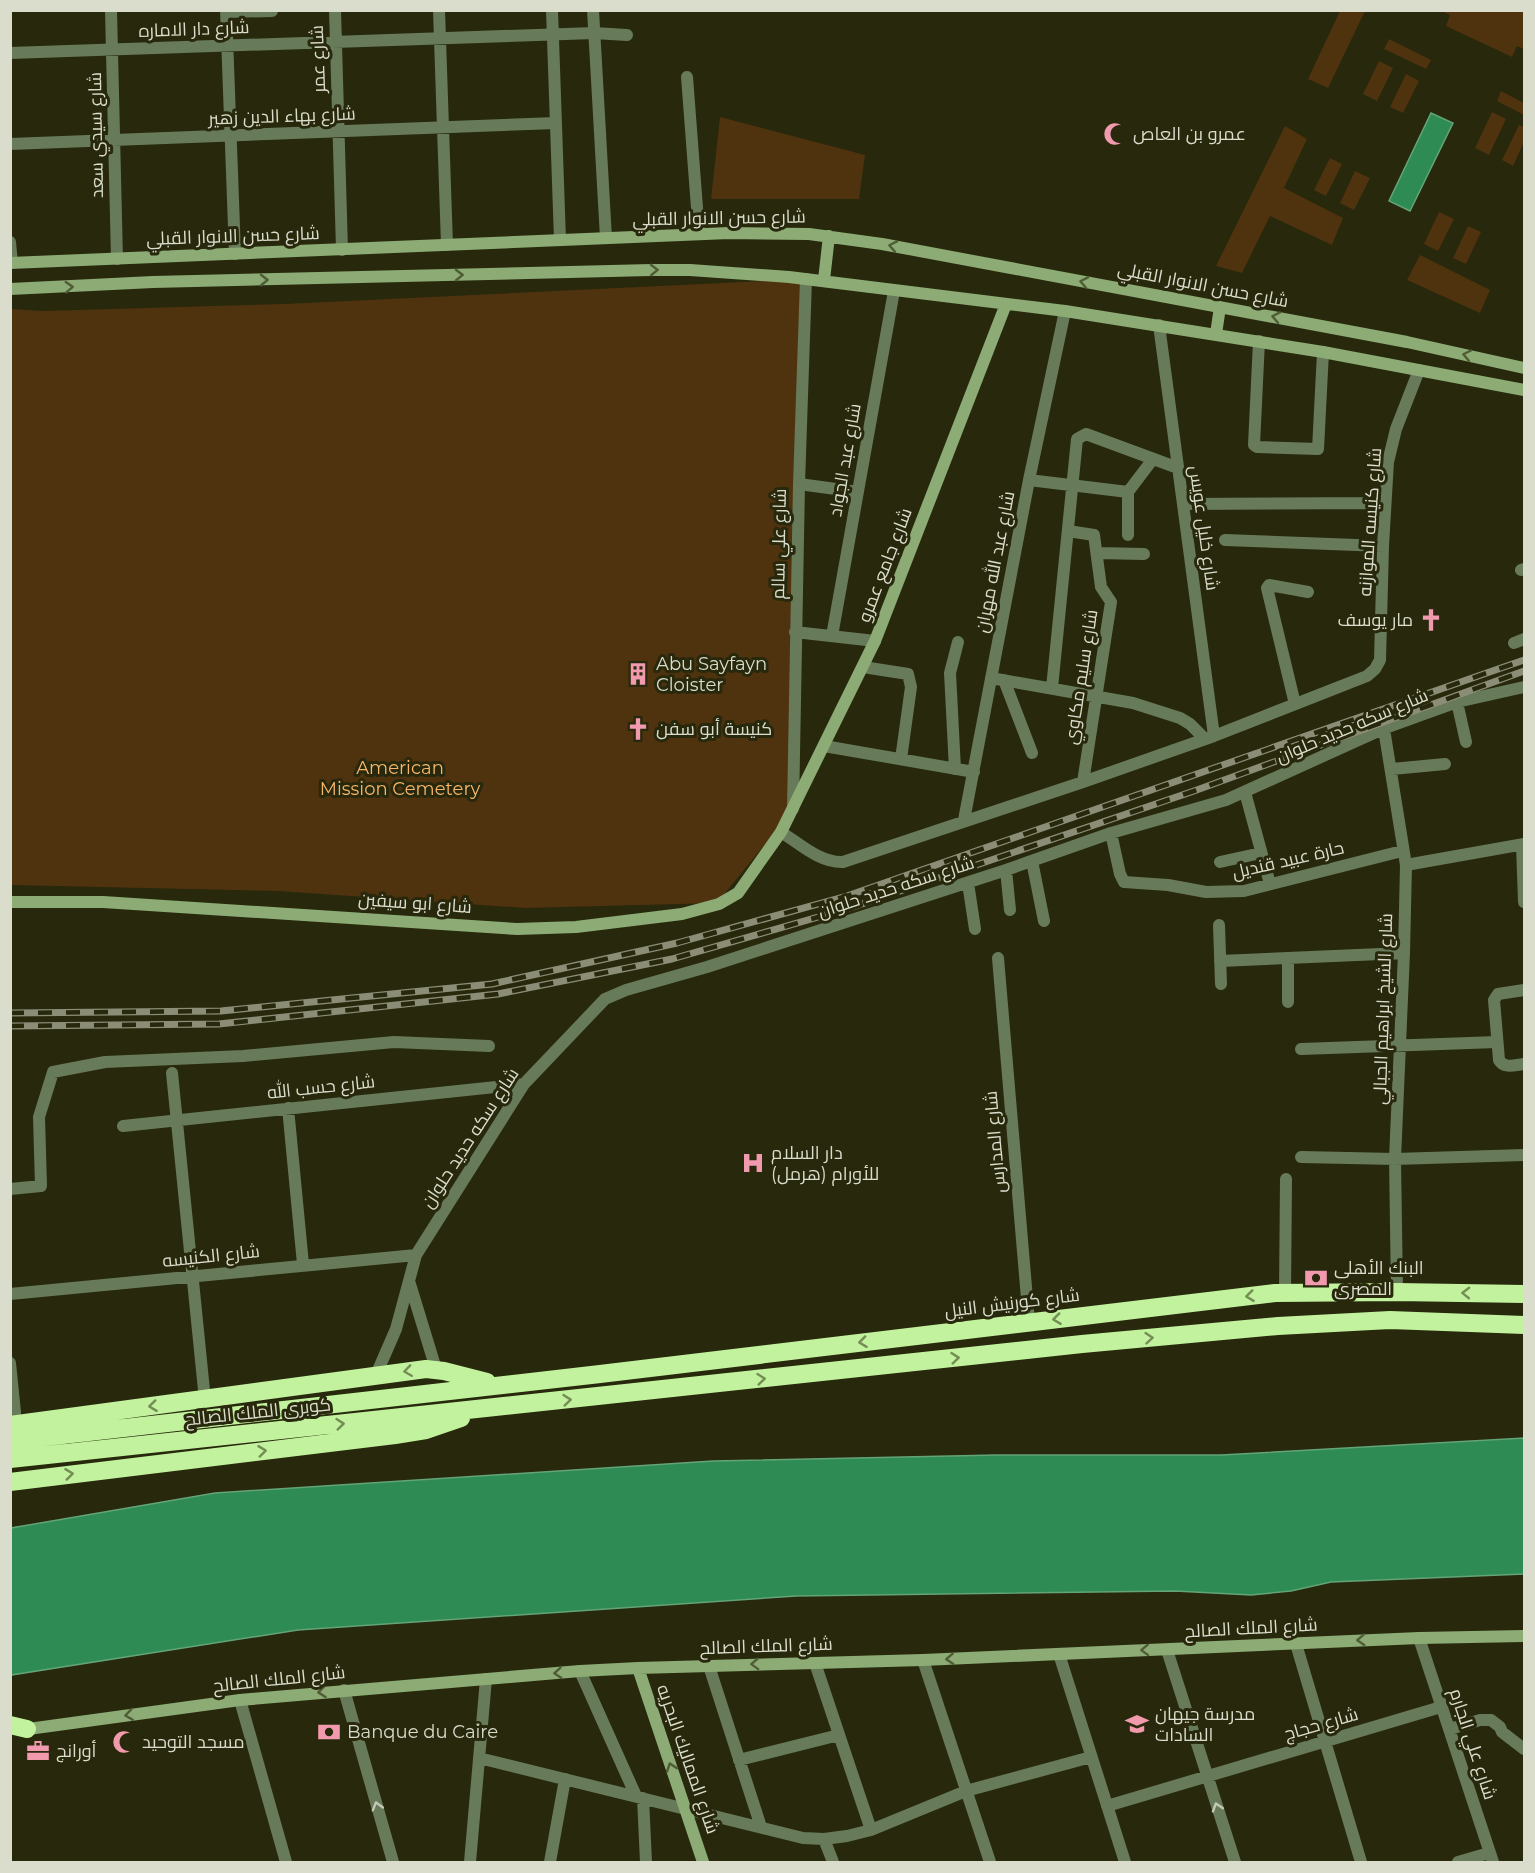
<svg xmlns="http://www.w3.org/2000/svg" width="1535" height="1873" viewBox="0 0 1535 1873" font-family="Montserrat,Cairo,sans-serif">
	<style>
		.green { fill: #4f320e }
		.water { fill: #2f8b54; stroke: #63a478; stroke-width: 1.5 }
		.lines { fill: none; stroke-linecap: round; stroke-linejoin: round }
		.street { stroke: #677a59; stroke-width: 12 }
		.secondary { stroke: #8cab75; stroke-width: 12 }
		.highway { stroke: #c2f29d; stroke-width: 18 }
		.rail-casing { stroke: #8b8d77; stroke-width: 7 }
		.rail { stroke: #27280c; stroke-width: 4.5; stroke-dasharray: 14; stroke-linecap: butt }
		.oneway { stroke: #4f5c36 }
		.oneway2 { stroke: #748d54 }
		.oneway3 { stroke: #c4c9b5 }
		.labels { text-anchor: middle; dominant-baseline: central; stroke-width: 6; stroke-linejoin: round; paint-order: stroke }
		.street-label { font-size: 18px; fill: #dbddcc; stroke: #27280c }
		.poi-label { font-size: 18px; fill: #dbddcc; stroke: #27280c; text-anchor: start }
		.park-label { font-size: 18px; fill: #f8b669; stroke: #27280c }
	</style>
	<rect width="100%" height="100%" fill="#27280c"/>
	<path class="green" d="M 1340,11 L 1365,11 L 1328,88 L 1308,79 Z
		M 1441,11 L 1524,11 L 1524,49 L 1517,46 L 1512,57 L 1446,26 L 1450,15 Z
		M 1389,39 L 1431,60 L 1426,69 L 1384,49 Z
		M 1379,61 L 1393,68 L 1377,101 L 1363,94 Z
		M 1406,74 L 1419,81 L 1403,113 L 1390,107 Z
		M 1501,91 L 1524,103 L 1524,115 L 1497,101 Z
		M 1492,112 L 1506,119 L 1489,155 L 1475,148 Z
		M 720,117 L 865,155 L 859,199 L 711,199 Z
		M 1519,125 L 1524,127 L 1524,142 L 1513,166 L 1502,160 Z
		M 1285,126 L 1307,139 L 1284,188 L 1343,218 L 1332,245 L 1270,216 L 1242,273 L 1216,266 Z
		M 1330,158 L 1342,164 L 1326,196 L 1314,190 Z
		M 1355,171 L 1370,178 L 1354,210 L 1340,203 Z
		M 1439,212 L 1454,219 L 1438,251 L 1424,244 Z
		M 1468,226 L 1481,232 L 1466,264 L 1453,258 Z
		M 1420,255 L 1490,290 L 1480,313 L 1407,280 Z
		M 806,279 L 793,810 L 717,903 L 526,908 L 278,891 L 11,885 L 11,309 L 43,311 L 284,304 Z"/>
	<path class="water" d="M 1431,113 L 1453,123 L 1410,211 L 1389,201 Z
		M 1524,1438 L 1524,1574 L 1331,1582 L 1291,1591 L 1251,1595 L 1175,1591 L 796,1596 L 298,1630 L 11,1675 L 11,1528 L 215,1493 L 713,1461 L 997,1455 L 1221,1455 Z"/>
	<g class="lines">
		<path class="street" d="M 111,10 L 117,259
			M 226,10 L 235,254
			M 335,10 L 342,250
			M 439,10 L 447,245
			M 552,10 L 560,240
			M 593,10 L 606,238
			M 226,12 L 272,11
			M 10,53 L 594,33 L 627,35
			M 687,77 L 699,234
			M 10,144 L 556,123
			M 10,242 L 12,263
			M 1159,325 L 1214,736
			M 1259,341 L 1254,445 L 1257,447 L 1318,449 L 1323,352
			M 1029,480 L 1128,492
			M 799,484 L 858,492
			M 1183,504 L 1385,503
			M 1068,531 L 1094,535 L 1101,587 L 1111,602 L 1083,782
			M 1128,535 L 1128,492 L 1153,459
			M 1225,540 L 1383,546
			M 1097,553 L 1144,554
			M 1521,570 L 1524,569
			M 795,632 L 875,641
			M 832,636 L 894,291
			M 1514,643 L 1524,639
			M 863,667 L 908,674 L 911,687 L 901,759
			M 991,678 L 1133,703 L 1180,718 L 1190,724 L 1205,739
			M 1004,680 L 1032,753
			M 1052,688 L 1077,439 L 1086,434 L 1178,468
			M 1457,702 L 1466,742
			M 1295,704 L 1267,588 L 1269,585 L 1308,592
			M 1384,729 L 1406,865 L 1404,953 L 1395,1159 L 1397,1292
			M 824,746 L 974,772
			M 955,769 L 950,673 L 958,642
			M 1392,769 L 1445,764
			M 1245,792 L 1270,884
			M 793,809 L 799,484 L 806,279
			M 964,820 L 1029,480 L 1065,311
			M 781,832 C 800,844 820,863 843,862 L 1083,782 L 1214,736 L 1367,676 L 1375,669 L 1380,660 L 1383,546 L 1388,462 L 1396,429 L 1419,370
			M 1111,833 L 1120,874 L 1124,882 L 1168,885 L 1206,892 L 1244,891 L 1402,851
			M 1522,845 L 1524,902
			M 1032,861 L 1044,921
			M 1220,862 L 1261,853
			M 1406,865 L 1524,844
			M 1006,870 L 1010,910
			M 968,883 L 975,929
			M 1219,925 L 1221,984
			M 998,958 L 1029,1322
			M 1288,960 L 1288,1002
			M 1220,961 L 1404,953
			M 1524,990 L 1498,994 L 1494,1000 L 1499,1060 C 1504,1069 1515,1065 1524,1064
			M 1301,1049 L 1497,1042
			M 172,1073 L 205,1400
			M 288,1108 L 303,1264
			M 123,1126 L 524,1084
			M 1301,1157 L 1395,1159 L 1524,1155
			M 10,1189 L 41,1186 L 39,1117 L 53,1072 L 105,1062 L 243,1056 L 394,1042 L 489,1046
			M 410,1284 L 436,1369
			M 1285,1293 L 1286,1179
			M 10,1294 L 416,1255
			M 10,1363 L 15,1412 L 14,1425
			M 376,1375 L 396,1329 L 416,1255 L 524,1084 L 605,999 L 626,990 L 707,967 L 1006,870 L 1111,833 L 1226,800 L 1385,728 L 1418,716 L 1457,702 L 1524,687
			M 1419,1638 L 1493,1862
			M 1296,1644 L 1361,1862
			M 1167,1650 L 1235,1862
			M 1059,1654 L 1125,1862
			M 923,1660 L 990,1862
			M 815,1663 L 871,1830
			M 709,1666 L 761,1827
			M 580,1671 L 636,1796
			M 344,1690 L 393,1862
			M 240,1700 L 286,1862
			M 1450,1729 L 1480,1720 L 1491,1720 L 1500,1727 L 1502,1732 L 1524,1749
			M 479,1758 L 803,1838 L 824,1839 L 847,1836 L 871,1830 L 966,1791 L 1091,1757
			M 739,1760 L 839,1735
			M 643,1798 L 646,1862
			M 1107,1806 L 1441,1707
			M 824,1839 L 833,1862
			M 470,1862 L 486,1679
			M 550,1862 L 565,1779
			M 1458,1862 L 1489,1853"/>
		<path class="secondary" d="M 10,263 L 729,233 L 809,234 L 882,244 L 1407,342 L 1524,368
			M 824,280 L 829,236
			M 10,289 L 153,282 L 651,270 L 690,270 L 789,277 L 1065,311 L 1323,352 L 1524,390
			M 1216,334 L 1220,307
			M 10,902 L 103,902 L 517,929 L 576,927 L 682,914 L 719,904 L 738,893 L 781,832 L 875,641 L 1006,304
			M 638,1668 L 703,1862
			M 21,1730 L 240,1700 L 580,1671 L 638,1668 L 923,1660 L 1419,1638 L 1524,1636"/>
		<path class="highway" d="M 10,1425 L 426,1369 L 444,1371 L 487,1382
			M 10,1441 L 600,1374 L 1275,1293 L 1397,1292 L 1524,1294
			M 10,1459 L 1082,1344 L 1278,1326 L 1390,1320 L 1524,1325
			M 10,1482 L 395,1435 L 426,1430 L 461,1418
			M 10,1725 L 27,1729"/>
		<g class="rail-casing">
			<path id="rail" d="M 10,1013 L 221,1011 L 492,984 L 677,943 L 847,896 L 1524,660
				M 10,1026 L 219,1024 L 498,994 L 672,959 L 853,907 L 1194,791 L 1524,671"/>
		</g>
		<use href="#rail" class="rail"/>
	</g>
	<defs><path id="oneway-chevron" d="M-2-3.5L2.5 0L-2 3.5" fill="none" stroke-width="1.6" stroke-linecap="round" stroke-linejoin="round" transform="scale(1.5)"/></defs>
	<g class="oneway">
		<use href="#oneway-chevron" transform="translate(893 246) rotate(-169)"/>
		<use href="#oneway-chevron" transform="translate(654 270) rotate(-1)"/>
		<use href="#oneway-chevron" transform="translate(459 275) rotate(-1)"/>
		<use href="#oneway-chevron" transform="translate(264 280) rotate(-1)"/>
		<use href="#oneway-chevron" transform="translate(1084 282) rotate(-169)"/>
		<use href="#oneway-chevron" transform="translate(69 287) rotate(-3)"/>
		<use href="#oneway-chevron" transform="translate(1276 317) rotate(-169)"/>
		<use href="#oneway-chevron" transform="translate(1467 355) rotate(-168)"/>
		<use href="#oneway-chevron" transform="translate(1361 1640) rotate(177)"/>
		<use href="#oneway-chevron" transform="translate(1145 1650) rotate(178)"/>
		<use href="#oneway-chevron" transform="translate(950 1659) rotate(177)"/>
		<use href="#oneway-chevron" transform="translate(755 1664) rotate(178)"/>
		<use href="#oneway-chevron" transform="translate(558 1673) rotate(175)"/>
		<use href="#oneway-chevron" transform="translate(322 1692) rotate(174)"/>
		<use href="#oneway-chevron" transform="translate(129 1715) rotate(172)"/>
		<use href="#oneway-chevron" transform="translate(671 1767) rotate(-109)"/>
	</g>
	<g class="oneway2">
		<use href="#oneway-chevron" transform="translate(1466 1293) rotate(-179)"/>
		<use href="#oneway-chevron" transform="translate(1250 1296) rotate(173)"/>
		<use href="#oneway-chevron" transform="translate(1057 1319) rotate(173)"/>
		<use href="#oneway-chevron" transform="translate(1149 1338) rotate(-5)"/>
		<use href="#oneway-chevron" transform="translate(863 1342) rotate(173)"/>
		<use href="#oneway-chevron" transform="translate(955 1358) rotate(-6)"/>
		<use href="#oneway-chevron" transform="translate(408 1371) rotate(172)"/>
		<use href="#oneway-chevron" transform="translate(761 1379) rotate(-6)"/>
		<use href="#oneway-chevron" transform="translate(567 1400) rotate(-6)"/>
		<use href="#oneway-chevron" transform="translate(153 1406) rotate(173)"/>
		<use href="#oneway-chevron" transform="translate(340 1424) rotate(-6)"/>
		<use href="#oneway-chevron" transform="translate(262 1451) rotate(-7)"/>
		<use href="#oneway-chevron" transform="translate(69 1474) rotate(-7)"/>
	</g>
	<g class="oneway3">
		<use href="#oneway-chevron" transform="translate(377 1806) rotate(-106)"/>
		<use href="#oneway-chevron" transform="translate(1217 1807) rotate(-108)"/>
	</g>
	<defs>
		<g id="mosque-bare" transform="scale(1.8)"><path d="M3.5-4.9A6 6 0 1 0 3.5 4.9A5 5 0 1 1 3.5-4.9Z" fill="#f29aad" stroke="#27280c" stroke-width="2.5" paint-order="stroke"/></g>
		<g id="church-bare" transform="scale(1.8)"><path d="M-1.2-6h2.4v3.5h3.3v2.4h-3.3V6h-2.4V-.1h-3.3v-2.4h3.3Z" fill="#f29aad" stroke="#27280c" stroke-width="2.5" paint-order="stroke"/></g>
		<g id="building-bare" transform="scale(1.8)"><path d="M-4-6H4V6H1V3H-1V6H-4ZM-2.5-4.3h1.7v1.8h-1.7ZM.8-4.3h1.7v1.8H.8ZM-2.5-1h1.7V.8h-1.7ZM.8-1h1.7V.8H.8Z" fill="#f29aad" stroke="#27280c" stroke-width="2.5" paint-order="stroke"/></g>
		<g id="hospital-bare" transform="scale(1.8)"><path d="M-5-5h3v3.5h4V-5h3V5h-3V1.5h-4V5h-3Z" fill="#f29aad" stroke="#27280c" stroke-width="2.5" paint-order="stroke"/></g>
		<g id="bank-bare" transform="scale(1.8)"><path d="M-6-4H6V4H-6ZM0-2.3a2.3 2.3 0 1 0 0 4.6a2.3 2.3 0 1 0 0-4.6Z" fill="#f29aad" stroke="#27280c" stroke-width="2.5" paint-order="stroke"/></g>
		<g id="school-bare" transform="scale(1.8)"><path d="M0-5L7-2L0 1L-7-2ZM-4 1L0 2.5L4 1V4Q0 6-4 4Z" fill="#f29aad" stroke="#27280c" stroke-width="2.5" paint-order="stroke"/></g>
		<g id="office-bare" transform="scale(1.8)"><path d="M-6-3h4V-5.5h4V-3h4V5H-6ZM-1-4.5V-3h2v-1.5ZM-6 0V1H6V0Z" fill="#f29aad" stroke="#27280c" stroke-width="2.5" paint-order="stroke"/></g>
	</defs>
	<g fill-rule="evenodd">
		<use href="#mosque-bare" x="1115" y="134"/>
		<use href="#church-bare" x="1431" y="620"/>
		<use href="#building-bare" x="638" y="674"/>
		<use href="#church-bare" x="638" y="729"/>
		<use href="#hospital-bare" x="753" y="1163"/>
		<use href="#bank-bare" x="1316" y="1278"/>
		<use href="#school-bare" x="1137" y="1724"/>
		<use href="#bank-bare" x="329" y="1732"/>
		<use href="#mosque-bare" x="124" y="1742"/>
		<use href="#office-bare" x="38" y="1751"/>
	</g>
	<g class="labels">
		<g class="street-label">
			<text transform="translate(194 29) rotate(-2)">شارع دار الاماره</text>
			<text transform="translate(318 59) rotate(-92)">شارع عمر</text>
			<text transform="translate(282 116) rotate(-2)">شارع بهاء الدين زهير</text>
			<text transform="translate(96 135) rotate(-91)">شارع سيدي سعد</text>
			<text transform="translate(719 218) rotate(-1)">شارع حسن الانوار القبلي</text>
			<text transform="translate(233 236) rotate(-2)">شارع حسن الانوار القبلي</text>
			<text transform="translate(1203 285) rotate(11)">شارع حسن الانوار القبلي</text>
			<text transform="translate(845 460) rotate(-80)">شارع عبد الجواد</text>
			<text transform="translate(1370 522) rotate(-86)">شارع كنيسه الموازنه</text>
			<text transform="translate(1204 528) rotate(82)">شارع خليل عويس</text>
			<text transform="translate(779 544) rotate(-89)">شارع علي سالم</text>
			<text transform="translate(995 562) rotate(-79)">شارع عبد الله مهران</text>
			<text transform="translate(885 565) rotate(-69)">شارع جامع عمرو</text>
			<text transform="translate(1081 677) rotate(-81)">شارع سليم مكاوي</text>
			<text transform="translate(1352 726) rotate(-23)">شارع سكه حديد حلوان</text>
			<text transform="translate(1288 860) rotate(-13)">حارة عبيد قنديل</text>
			<text transform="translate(896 887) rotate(-18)">شارع سكه حديد حلوان</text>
			<text transform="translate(415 903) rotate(4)">شارع ابو سيفين</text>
			<text transform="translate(1383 1009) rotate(-88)">شارع الشيخ ابراهيم الجبالي</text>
			<text transform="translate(321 1087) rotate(-6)">شارع حسب الله</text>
			<text transform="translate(470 1138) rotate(-57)">شارع سكه حديد حلوان</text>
			<text transform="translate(995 1142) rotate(-95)">شارع المدارس</text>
			<text transform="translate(211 1256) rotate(-6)">شارع الكنيسه</text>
			<text transform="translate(1012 1303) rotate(-7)">شارع كورنيش النيل</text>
			<text transform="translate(258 1412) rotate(-6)">كوبرى الملك الصالح</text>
			<text transform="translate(1251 1628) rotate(-3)">شارع الملك الصالح</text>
			<text transform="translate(766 1646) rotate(-2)">شارع الملك الصالح</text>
			<text transform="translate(279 1679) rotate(-6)">شارع الملك الصالح</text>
			<text transform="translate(1321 1724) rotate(-16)">شارع حجاج</text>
			<text transform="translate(1473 1744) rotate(72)">شارع علي الجارم</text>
			<text transform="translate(688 1759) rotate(71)">شارع المماليك البحريه</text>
		</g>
		<g class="poi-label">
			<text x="1133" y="134">عمرو بن العاص</text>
			<text x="1413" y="620" text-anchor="end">مار يوسف</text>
			<text x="656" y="664">Abu Sayfayn<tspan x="656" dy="21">Cloister</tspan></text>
			<text x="656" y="729">كنيسة أبو سفن</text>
			<text x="771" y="1153">دار السلام<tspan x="771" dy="21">للأورام (هرمل)</tspan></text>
			<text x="1334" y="1268">البنك الأهلى<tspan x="1334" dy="21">المصرى</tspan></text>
			<text x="1155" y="1714">مدرسة جيهان<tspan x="1155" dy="21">السادات</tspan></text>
			<text x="347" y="1732">Banque du Caire</text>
			<text x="142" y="1742">مسجد التوحيد</text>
			<text x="56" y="1751">أورانج</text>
		</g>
		<g class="park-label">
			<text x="400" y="768">American<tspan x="400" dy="21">Mission Cemetery</tspan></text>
		</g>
	</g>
	<rect width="1535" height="1873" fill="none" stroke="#dbddcc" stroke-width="24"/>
</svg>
